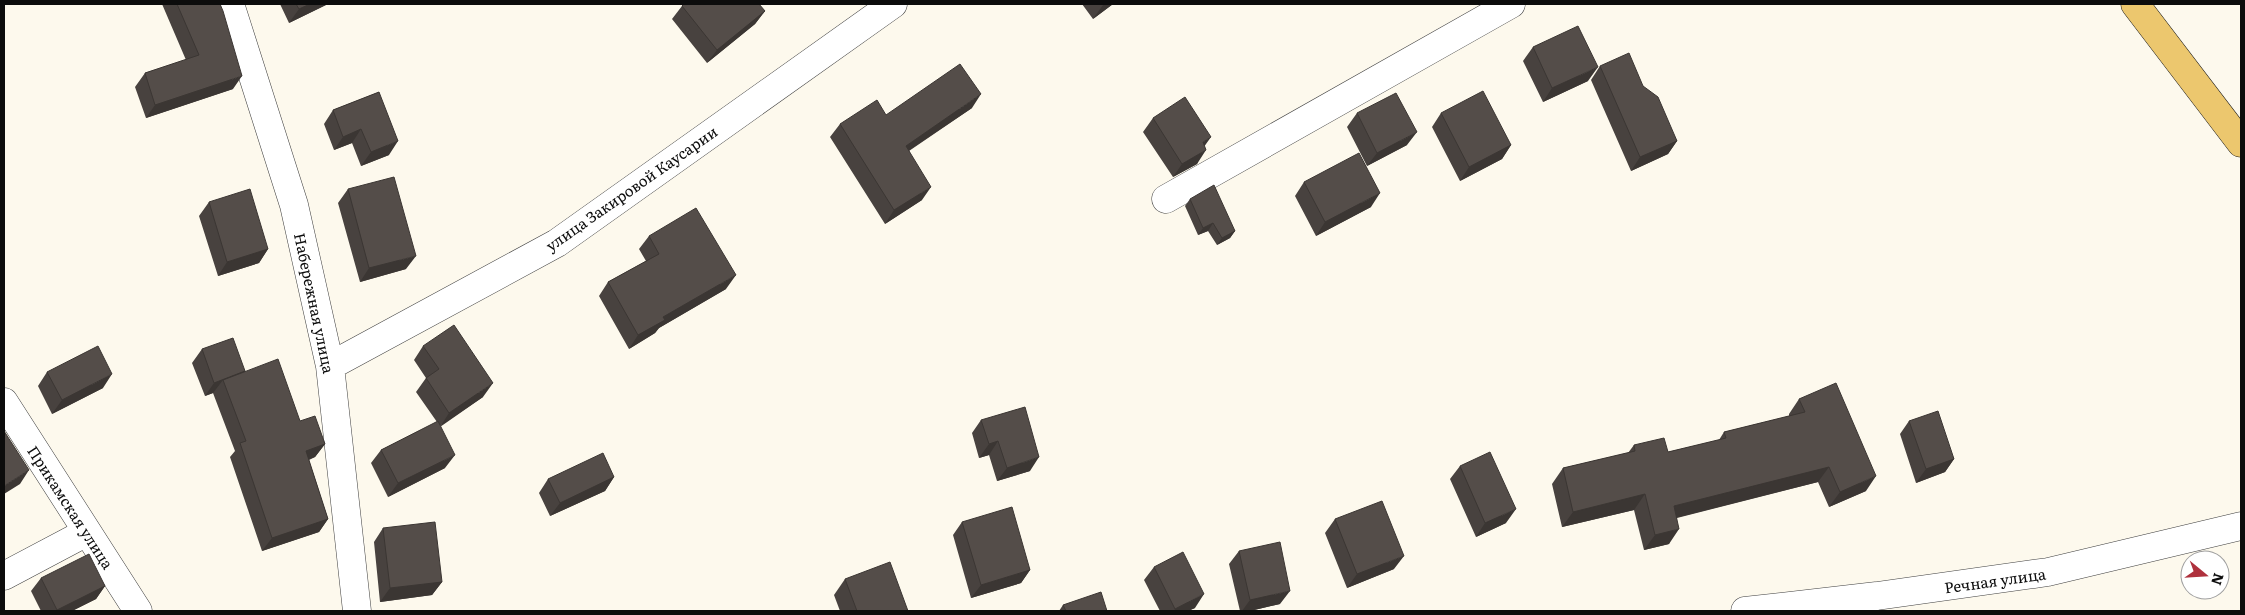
<svg xmlns="http://www.w3.org/2000/svg" width="2245" height="615" viewBox="0 0 2245 615" font-family="Literata,serif">
	<style>
		.lines { fill: none; stroke-linecap: round; stroke-linejoin: round }
		.minor-casing { stroke: #3f3f3f; stroke-width: 29 }
		.major-casing { stroke: #1d1d1d; stroke-width: 29 }
		.minor { stroke: #fff; stroke-width: 28 }
		.major { stroke: #ecc76e; stroke-width: 28 }
		.wall { fill: #48423f }
		.shaded-wall { fill: #3b3633 }
		.building { fill: #544d49; stroke: #3b3633 }
		.labels { text-anchor: middle; dominant-baseline: central; stroke-width: 5; stroke-linejoin: round; paint-order: stroke }
		.street-label { font-size: 15px; fill: #0c0c0c; stroke: #fff }
	</style>
	<rect width="100%" height="100%" fill="#fdf9ed"/>
	<g class="lines">
		<g class="minor-casing">
			<path id="minor" d="M 230,4 L 294,205 L 330,366 L 357,611
				M 1166,199 L 1511,4
				M 330,366 L 557,243 L 893,4
				M 4,402 L 138,611
				M 4,576 L 87,532
				M 1745,611 L 1877,596 L 2048,572 L 2241,526"/>
		</g>
		<g class="major-casing">
			<path id="major" d="M 2135,4 L 2241,143"/>
		</g>
		<use href="#minor" class="minor"/>
		<use href="#major" class="major"/>
	</g>
	<path class="wall" d="M 162,4 L 220,4 L 233,89 L 146,118 L 135,87 L 145,73 L 186,60 Z
		M 280,4 L 328,4 L 289,23 Z
		M 1082,4 L 1113,4 L 1093,19 Z
		M 682,6 L 765,11 L 755,24 L 707,63 L 672,19 Z
		M 1533,47 L 1588,81 L 1543,102 L 1523,61 Z
		M 1600,66 L 1643,86 L 1677,141 L 1668,154 L 1631,171 L 1591,80 Z
		M 379,92 L 389,155 L 361,166 L 352,143 L 334,150 L 324,124 L 333,110 Z
		M 972,108 L 909,151 L 922,200 L 885,224 L 830,137 L 840,124 L 886,115 Z
		M 1357,113 L 1407,145 L 1367,166 L 1347,127 Z
		M 1441,113 L 1511,145 L 1502,159 L 1460,181 L 1432,127 Z
		M 1153,118 L 1204,146 L 1197,164 L 1173,177 L 1143,132 Z
		M 1304,182 L 1371,207 L 1316,236 L 1295,196 Z
		M 348,189 L 406,269 L 360,282 L 338,203 Z
		M 1190,199 L 1235,231 L 1230,238 L 1217,245 L 1208,231 L 1198,235 L 1185,206 Z
		M 209,202 L 268,249 L 259,263 L 218,276 L 199,216 Z
		M 649,236 L 726,289 L 659,328 L 655,333 L 629,349 L 599,296 L 608,282 L 646,261 L 639,249 Z
		M 423,346 L 483,397 L 440,426 L 445,468 L 388,497 L 371,463 L 381,450 L 437,422 L 416,392 L 426,378 L 414,360 Z
		M 202,349 L 245,371 L 325,444 L 315,457 L 309,460 L 328,519 L 319,532 L 262,551 L 230,457 L 235,451 L 213,393 L 205,396 L 192,363 Z
		M 47,372 L 103,388 L 52,414 L 38,386 Z
		M 1799,399 L 1866,491 L 1829,507 L 1818,482 L 1677,518 L 1669,544 L 1644,550 L 1634,510 L 1562,527 L 1552,484 L 1563,468 L 1628,453 L 1634,445 L 1668,452 L 1719,440 L 1724,432 L 1789,416 L 1789,414 Z
		M 981,420 L 1030,471 L 997,481 L 989,455 L 979,458 L 972,433 Z
		M 1909,421 L 1954,459 L 1945,472 L 1916,483 L 1900,434 Z
		M 1460,466 L 1506,523 L 1476,537 L 1450,479 Z
		M 614,477 L 605,491 L 550,516 L 539,493 L 548,479 Z
		M 1335,519 L 1394,569 L 1347,588 L 1325,533 Z
		M 962,522 L 1030,570 L 1021,583 L 971,598 L 953,535 Z
		M 383,528 L 442,582 L 432,595 L 380,602 L 374,542 Z
		M 1239,551 L 1280,604 L 1250,611 L 1240,611 L 1229,564 Z
		M 1154,567 L 1195,608 L 1188,611 L 1160,611 L 1144,580 Z
		M 41,578 L 105,586 L 96,599 L 72,611 L 41,611 L 31,591 Z
		M 845,579 L 908,611 L 840,611 L 834,595 Z
		M 1063,605 L 1107,611 L 1059,611 Z"/>
	<path class="shaded-wall" d="M 310,4 L 328,4 L 289,23 L 299,9 Z
		M 1104,4 L 1113,4 L 1093,19 L 1103,5 Z
		M 765,11 L 755,24 L 707,63 L 717,50 Z
		M 1598,67 L 1588,81 L 1543,102 L 1552,88 Z
		M 242,76 L 233,89 L 146,118 L 155,105 Z
		M 981,94 L 972,108 L 896,159 L 906,146 Z
		M 361,129 L 352,143 L 334,150 L 343,137 Z
		M 1417,132 L 1407,145 L 1367,166 L 1377,153 Z
		M 1211,137 L 1201,151 L 1203,142 Z
		M 398,141 L 389,155 L 361,166 L 371,152 Z
		M 1677,141 L 1668,154 L 1631,171 L 1640,157 Z
		M 1511,145 L 1502,159 L 1460,181 L 1469,167 Z
		M 1206,150 L 1197,164 L 1173,177 L 1182,164 Z
		M 931,187 L 922,200 L 885,224 L 894,210 Z
		M 1380,193 L 1371,207 L 1316,236 L 1325,222 Z
		M 1213,223 L 1208,231 L 1198,235 L 1203,228 Z
		M 1235,231 L 1230,238 L 1217,245 L 1222,238 Z
		M 268,249 L 259,263 L 218,276 L 227,262 Z
		M 416,256 L 406,269 L 360,282 L 369,268 Z
		M 736,275 L 726,289 L 659,328 L 655,333 L 629,349 L 638,335 L 663,317 Z
		M 245,371 L 223,380 L 213,393 L 205,396 L 214,383 Z
		M 112,374 L 103,388 L 52,414 L 62,400 Z
		M 493,383 L 483,397 L 440,427 L 449,413 Z
		M 998,441 L 989,455 L 979,458 L 989,444 Z
		M 325,444 L 315,457 L 296,464 L 306,451 Z
		M 455,455 L 445,468 L 388,497 L 398,483 Z
		M 1039,457 L 1030,471 L 997,481 L 1007,468 Z
		M 1954,459 L 1945,472 L 1916,483 L 1926,469 Z
		M 1829,467 L 1818,482 L 1663,521 L 1674,506 Z
		M 29,470 L 20,484 L 4,494 L 4,486 Z
		M 1876,476 L 1866,491 L 1829,507 L 1840,492 Z
		M 614,477 L 605,491 L 550,516 L 560,503 Z
		M 1645,494 L 1634,510 L 1562,527 L 1573,512 Z
		M 1516,509 L 1506,523 L 1476,537 L 1485,523 Z
		M 328,519 L 319,532 L 262,551 L 272,538 Z
		M 1679,529 L 1669,544 L 1644,550 L 1655,535 Z
		M 1404,556 L 1394,569 L 1347,588 L 1357,574 Z
		M 1030,570 L 1021,583 L 971,598 L 981,585 Z
		M 442,582 L 432,595 L 380,602 L 390,588 Z
		M 105,586 L 96,599 L 72,611 L 56,611 L 57,610 Z
		M 1290,591 L 1280,604 L 1250,611 L 1242,611 L 1250,600 Z
		M 1204,594 L 1195,608 L 1188,611 L 1174,611 L 1175,609 Z"/>
	<path class="building" d="M 177,4 L 220,4 L 223,11 L 242,76 L 155,105 L 145,73 L 199,55 Z
		M 296,4 L 310,4 L 299,9 Z
		M 684,4 L 759,4 L 765,11 L 717,50 L 682,6 Z
		M 1578,26 L 1598,67 L 1552,88 L 1533,47 Z
		M 1629,53 L 1643,86 L 1658,97 L 1677,141 L 1640,157 L 1600,66 Z
		M 960,64 L 981,94 L 906,146 L 931,187 L 894,210 L 840,124 L 877,100 L 886,115 Z
		M 1483,91 L 1511,145 L 1469,167 L 1441,113 Z
		M 379,92 L 398,141 L 371,152 L 361,129 L 343,137 L 333,110 Z
		M 1396,93 L 1417,132 L 1377,153 L 1357,113 Z
		M 1185,97 L 1211,137 L 1203,142 L 1206,150 L 1182,164 L 1153,118 Z
		M 1359,153 L 1380,193 L 1325,222 L 1304,182 Z
		M 394,177 L 416,256 L 369,268 L 348,189 Z
		M 1214,185 L 1235,231 L 1222,238 L 1213,223 L 1203,228 L 1190,199 Z
		M 250,189 L 268,249 L 227,262 L 209,202 Z
		M 696,208 L 736,275 L 663,317 L 665,320 L 638,335 L 608,282 L 659,254 L 649,236 Z
		M 454,325 L 493,383 L 449,413 L 426,378 L 439,369 L 423,346 Z
		M 233,338 L 245,371 L 214,383 L 202,349 Z
		M 98,346 L 112,374 L 62,400 L 47,372 Z
		M 278,359 L 300,421 L 315,416 L 325,444 L 306,451 L 328,519 L 272,538 L 240,443 L 246,441 L 223,380 Z
		M 1836,383 L 1876,476 L 1840,492 L 1829,467 L 1674,506 L 1679,529 L 1655,535 L 1645,494 L 1573,512 L 1563,468 L 1635,451 L 1634,445 L 1664,438 L 1668,452 L 1726,438 L 1724,432 L 1805,412 L 1799,399 Z
		M 1025,407 L 1039,457 L 1007,468 L 998,441 L 989,444 L 981,420 Z
		M 1938,411 L 1954,459 L 1926,469 L 1909,421 Z
		M 438,421 L 455,455 L 398,483 L 381,450 Z
		M 4,431 L 29,470 L 4,486 Z
		M 1490,452 L 1516,509 L 1485,523 L 1460,466 Z
		M 603,453 L 614,477 L 560,503 L 548,479 Z
		M 1382,501 L 1404,556 L 1357,574 L 1335,519 Z
		M 1012,507 L 1030,570 L 981,585 L 962,522 Z
		M 435,522 L 442,582 L 390,588 L 383,528 Z
		M 1280,542 L 1290,591 L 1250,600 L 1239,551 Z
		M 1183,552 L 1204,594 L 1175,609 L 1154,567 Z
		M 89,554 L 105,586 L 57,610 L 41,578 Z
		M 890,562 L 908,611 L 857,611 L 845,579 Z
		M 1101,592 L 1107,611 L 1066,611 L 1063,605 Z"/>
	<g class="labels">
		<g class="street-label">
			<text transform="translate(631 188) rotate(-35)">улица Закировой Каусарии</text>
			<text transform="translate(315 303) rotate(78)">Набережная улица</text>
			<text transform="translate(71 507) rotate(57)">Прикамская улица</text>
			<text transform="translate(1995 580) rotate(-8)">Речная улица</text>
		</g>
	</g>
	<rect width="2245" height="615" fill="none" stroke="#0c0c0c" stroke-width="10"/>
	<g transform="translate(2205 575) rotate(108)"><circle r="24" fill="#ffffff" stroke="#9e9e9e"/>
	<path d="M0-4L9 19L0 12L-9 19Z" fill="#af313d"/>
	<text y="-8" font-size="14" font-weight="bold" text-anchor="middle" fill="#0c0c0c">N</text>
	</g>
</svg>
